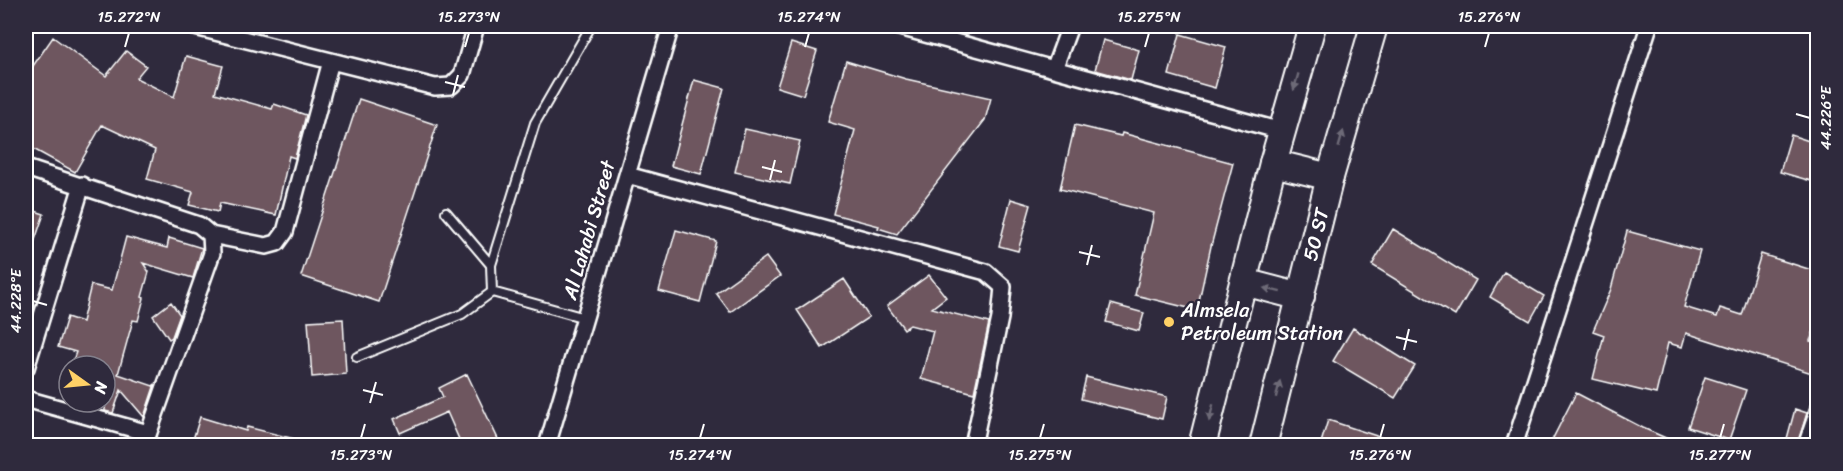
<svg xmlns="http://www.w3.org/2000/svg" width="1843" height="471" viewBox="0 0 1843 471" font-family="Sriracha,sans-serif">
	<style>
		.building { fill: #6e575f; stroke: #fff; stroke-width: 1.5 }
		.lines { fill: none; stroke-linecap: round; stroke-linejoin: round }
		.service-casing { stroke: #fff; stroke-width: 12 }
		.minor-casing { stroke: #fff; stroke-width: 20 }
		.primary-casing { stroke: #fff; stroke-width: 30 }
		.service { stroke: #2f2a3d; stroke-width: 8 }
		.minor { stroke: #2f2a3d; stroke-width: 15 }
		.primary { stroke: #2f2a3d; stroke-width: 26 }
		.oneway { fill: #6d6a77 }
		.ticks { fill: none; stroke: #fff; stroke-width: 2 }
		.poi-dot { fill: #ffd166; stroke: #2f2a3d; stroke-width: 2 }
		.labels { text-anchor: middle; dominant-baseline: central; stroke-width: 4.5; stroke-linejoin: round; paint-order: stroke }
		.street-label { font-size: 20px; fill: #fff; stroke: #2f2a3d }
		.poi-label { font-size: 20px; fill: #fff; stroke: #2f2a3d; text-anchor: start }
		.neatline { fill: none; stroke: #fff; stroke-width: 2 }
		.ticks-label { font-size: 15px; text-anchor: middle; fill: #fff }
	</style>
	<rect width="100%" height="100%" fill="#2f2a3d"/>
	<filter id="ink" filterUnits="userSpaceOnUse"><feTurbulence type="fractalNoise" baseFrequency=".0167" numOctaves="2"/><feDisplacementMap in="SourceGraphic" scale="12" xChannelSelector="R" yChannelSelector="G"/><feConvolveMatrix kernelMatrix="1 2 1 2 8 2 1 2 1" color-interpolation-filters="sRGB"/></filter>
	<g filter="url(#ink)">
		<path class="building" d="M 1180,34 L 1226,47 L 1215,88 L 1169,75 Z
			M 53,37 L 106,76 L 126,51 L 146,66 L 136,78 L 174,97 L 186,56 L 223,66 L 215,93 L 272,109 L 274,104 L 306,115 L 295,158 L 289,156 L 276,215 L 220,203 L 218,212 L 189,205 L 193,192 L 147,179 L 155,150 L 102,125 L 75,172 L 26,145 L 26,76 Z
			M 1103,40 L 1139,50 L 1131,80 L 1095,70 Z
			M 791,43 L 817,51 L 803,95 L 777,87 Z
			M 846,61 L 906,79 L 991,98 L 985,120 L 897,234 L 878,228 L 879,226 L 833,214 L 855,130 L 828,122 Z
			M 694,80 L 724,88 L 701,174 L 671,166 Z
			M 359,99 L 437,125 L 379,302 L 301,276 Z
			M 1075,125 L 1121,136 L 1122,133 L 1233,163 L 1211,246 L 1197,310 L 1135,295 L 1154,213 L 1060,189 Z
			M 745,129 L 800,141 L 790,184 L 735,172 Z
			M 1791,135 L 1818,144 L 1818,183 L 1780,172 Z
			M 1011,199 L 1031,205 L 1018,251 L 999,246 Z
			M 26,208 L 44,214 L 28,260 L 26,260 Z
			M 1393,229 L 1476,280 L 1455,316 L 1372,265 Z
			M 676,230 L 716,241 L 700,302 L 659,291 Z
			M 1627,231 L 1700,251 L 1684,307 L 1717,317 L 1720,308 L 1742,315 L 1761,254 L 1818,272 L 1818,319 L 1810,341 L 1818,343 L 1818,375 L 1686,333 L 1682,347 L 1668,343 L 1656,394 L 1593,379 L 1604,335 L 1593,331 L 1611,289 Z
			M 126,237 L 167,248 L 169,238 L 202,248 L 193,278 L 143,263 L 149,272 L 142,297 L 144,298 L 138,321 L 133,320 L 118,374 L 153,386 L 155,384 L 144,417 L 121,390 L 113,413 L 105,411 L 105,366 L 71,366 L 76,352 L 58,347 L 67,317 L 82,322 L 91,285 L 112,290 Z
			M 766,257 L 780,276 L 730,312 L 716,293 Z
			M 1504,272 L 1544,296 L 1530,321 L 1490,297 Z
			M 929,275 L 946,297 L 932,308 L 989,323 L 974,393 L 921,379 L 933,331 L 910,325 L 904,329 L 887,306 Z
			M 844,279 L 869,317 L 822,348 L 797,310 Z
			M 171,302 L 180,315 L 172,337 L 169,339 L 153,316 Z
			M 1111,304 L 1144,313 L 1139,331 L 1106,322 Z
			M 343,319 L 346,374 L 312,377 L 308,321 Z
			M 1353,328 L 1415,366 L 1395,398 L 1333,361 Z
			M 467,374 L 498,439 L 485,446 L 462,446 L 447,412 L 400,433 L 394,419 L 443,397 L 439,388 Z
			M 1086,377 L 1167,397 L 1162,419 L 1081,399 Z
			M 1705,377 L 1746,390 L 1729,440 L 1688,427 Z
			M 1576,393 L 1643,428 L 1684,446 L 1549,446 Z
			M 1795,409 L 1807,413 L 1797,446 L 1785,446 Z
			M 200,417 L 246,431 L 247,427 L 299,440 L 298,446 L 191,446 Z
			M 1328,420 L 1395,442 L 1395,446 L 1320,446 Z"/>
		<g class="lines">
			<g class="service-casing">
				<path id="service" d="M 446,212 L 491,265 L 492,292 L 585,318
					M 491,265 L 535,123 L 591,26
					M 357,357 L 462,314 L 492,292"/>
			</g>
			<g class="minor-casing">
				<path id="minor" d="M 191,26 L 435,87 L 451,86 L 462,75 L 476,26
					M 896,26 L 1281,131
					M 1054,69 L 1070,26
					M 26,168 L 199,225 L 211,235 L 266,246 L 277,243 L 285,232 L 331,61
					M 627,175 L 986,272 L 1003,287 L 1000,318 L 973,446
					M 26,368 L 82,185
					M 26,399 L 148,433
					M 144,446 L 212,253 L 211,235
					M 547,446 L 671,26
					M 1514,446 L 1649,26
					M 1806,446 L 1818,411"/>
			</g>
			<g class="primary-casing">
				<g id="primary">
					<path d="M 1273,163 L 1330,177"/>
					<path d="M 1244,282 L 1301,297"/>
					<path d="M 1202,446 L 1273,163 L 1312,26"/>
					<path id="s1" d="M 1263,446 L 1330,177 L 1374,26"/>
				</g>
			</g>
			<use href="#service" class="service"/>
			<use href="#minor" class="minor"/>
			<use href="#primary" class="primary"/>
		</g>
		<defs><path id="oneway-solid" d="M-6-.8H1V-3.2L6.5 0L1 3.2V.8H-6Z" transform="scale(1.5)"/></defs>
		<g class="oneway">
			<use href="#oneway-solid" transform="translate(1296 82) rotate(106)"/>
			<use href="#oneway-solid" transform="translate(1341 139) rotate(-74)"/>
			<use href="#oneway-solid" transform="translate(1272 290) rotate(-166)"/>
			<use href="#oneway-solid" transform="translate(1278 389) rotate(-76)"/>
			<use href="#oneway-solid" transform="translate(1211 413) rotate(104)"/>
		</g>
	</g>
	<path class="ticks" d="M 125,47 L 129,33M 465,47 L 469,33M 805,47 L 809,33M 1145,47 L 1149,33M 1485,47 L 1489,33M 445,82 L 465,87M 453,95 L 458,75M 1796,114 L 1810,118M 762,167 L 782,172M 770,180 L 775,160M 1079,252 L 1100,257M 1087,265 L 1092,245M 33,301 L 47,305M 1396,337 L 1417,342M 1404,350 L 1409,329M 363,390 L 383,395M 370,403 L 376,382M 361,438 L 365,424M 700,438 L 704,424M 1040,438 L 1044,424M 1380,438 L 1384,424M 1720,438 L 1724,424"/>
	<circle class="poi-dot" cx="1169" cy="322" r="6"/>
	<g class="labels">
		<g class="street-label">
			<text transform="translate(589 230) rotate(-74)">Al Lahabi Street</text>
			<text stroke="none"><textPath href="#s1" startOffset="218">50 ST</textPath></text>
		</g>
		<g class="poi-label">
			<text x="1181" y="310">Almsela<tspan x="1181" dy="23">Petroleum Station</tspan></text>
		</g>
	</g>
	<rect width="1843" height="471" fill="none" stroke="#2f2a3d" stroke-width="66"/>
	<g transform="translate(87 384) rotate(105)"><circle r="28" fill="#2f2a3d" stroke="#827f8b" stroke-width="1.5"/>
	<path d="M0-4.5L10 22L0 15L-10 22Z" fill="#ffd166"/>
	<text y="-9" font-size="16" font-weight="bold" text-anchor="middle" fill="#ffffff">N</text>
	</g>
	<rect x="33" y="33" width="1777" height="405" class="neatline"/>
	<g class="ticks-label">
		<text x="129" y="22">15.272°N</text>
		<text x="469" y="22">15.273°N</text>
		<text x="809" y="22">15.274°N</text>
		<text x="1149" y="22">15.275°N</text>
		<text x="1489" y="22">15.276°N</text>
		<text transform="translate(1826 118) rotate(-90)" y="5">44.226°E</text>
		<text transform="translate(16 301) rotate(-90)" y="5">44.228°E</text>
		<text x="361" y="460">15.273°N</text>
		<text x="700" y="460">15.274°N</text>
		<text x="1040" y="460">15.275°N</text>
		<text x="1380" y="460">15.276°N</text>
		<text x="1720" y="460">15.277°N</text>
	</g>
</svg>
